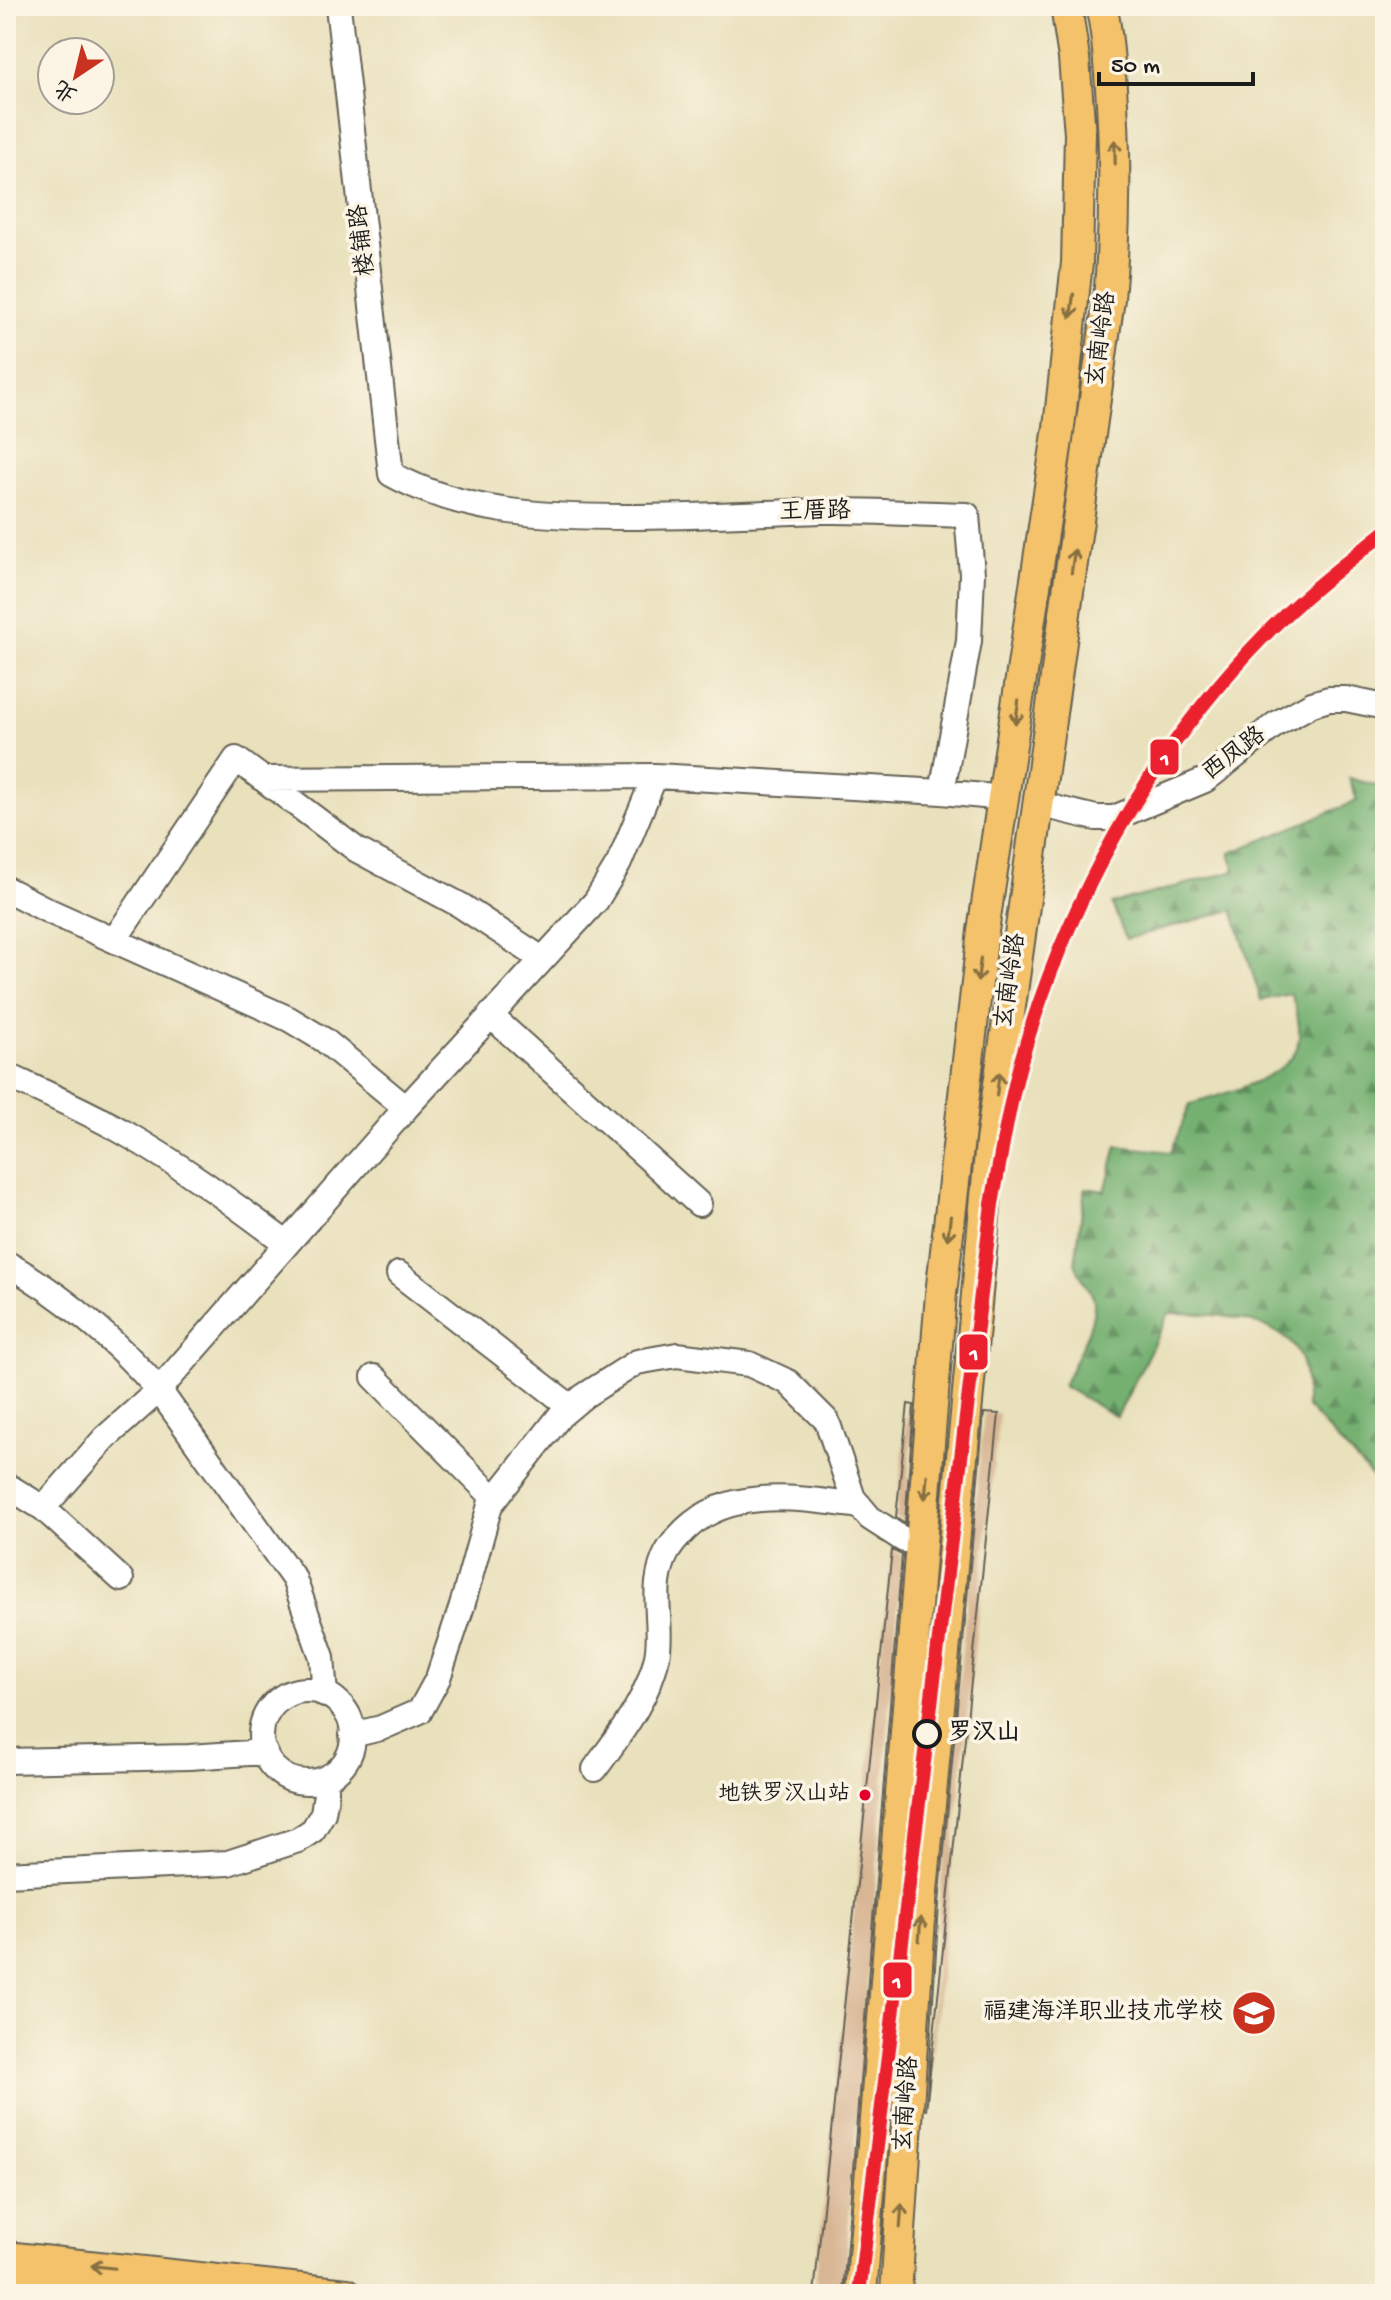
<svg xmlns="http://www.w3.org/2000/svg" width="1391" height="2300" viewBox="0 0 1391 2300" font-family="'Gochi Hand','LXGW WenKai TC',sans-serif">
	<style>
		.forest { fill: url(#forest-firs); stroke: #486646; stroke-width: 2 }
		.building { fill: #d8b694 }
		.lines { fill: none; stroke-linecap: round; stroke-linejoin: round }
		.minor-casing { stroke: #646154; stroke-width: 28 }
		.major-casing { stroke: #646154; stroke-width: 34 }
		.minor { stroke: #fff; stroke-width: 24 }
		.major { stroke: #f3c26a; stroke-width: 30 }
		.metro-1-casing { stroke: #fcf5e5; stroke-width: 20 }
		.metro-1 { stroke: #eb212f; stroke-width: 14 }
		.oneway { stroke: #886f43 }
		.stop-dot { fill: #fcf5e5; stroke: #1c1c1c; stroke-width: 4 }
		.bus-dot { fill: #e4002b; stroke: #fcf5e5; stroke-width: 3 }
		.labels { text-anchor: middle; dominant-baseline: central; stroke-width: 7; stroke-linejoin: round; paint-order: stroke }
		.bus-label { font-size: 22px; fill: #1c1c1c; stroke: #fcf5e5; text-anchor: end }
		.street-label { font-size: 24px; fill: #1c1c1c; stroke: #fcf5e5 }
		.stop-label { font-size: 24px; font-weight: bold; fill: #1c1c1c; stroke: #fcf5e5; text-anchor: start }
		.poi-label { font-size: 24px; fill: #1c1c1c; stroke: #fcf5e5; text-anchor: end }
		.line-badge { stroke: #fcf5e5; stroke-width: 3 }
		.badge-label { font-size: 22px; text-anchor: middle; font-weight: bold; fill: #fff }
	</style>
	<defs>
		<pattern id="forest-firs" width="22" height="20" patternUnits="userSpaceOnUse" patternTransform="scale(2)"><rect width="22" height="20" fill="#74b071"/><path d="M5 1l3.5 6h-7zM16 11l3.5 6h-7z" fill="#5e8e5c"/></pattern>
	</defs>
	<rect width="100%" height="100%" fill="#fcf5e5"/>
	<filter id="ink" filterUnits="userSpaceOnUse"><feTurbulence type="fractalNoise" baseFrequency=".0125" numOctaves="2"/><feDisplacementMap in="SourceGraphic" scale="16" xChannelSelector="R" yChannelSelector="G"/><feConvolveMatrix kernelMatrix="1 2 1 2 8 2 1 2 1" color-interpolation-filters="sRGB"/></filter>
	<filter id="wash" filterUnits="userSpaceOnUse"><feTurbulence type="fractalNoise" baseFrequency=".006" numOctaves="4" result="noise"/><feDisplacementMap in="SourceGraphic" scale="32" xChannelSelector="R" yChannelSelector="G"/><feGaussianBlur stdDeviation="1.8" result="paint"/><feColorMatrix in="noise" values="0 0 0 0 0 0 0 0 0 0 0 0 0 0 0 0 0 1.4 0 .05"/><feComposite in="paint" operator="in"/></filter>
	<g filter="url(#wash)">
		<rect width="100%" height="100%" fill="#e9e0bc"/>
		<path class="forest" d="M 1349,778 L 1385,788 L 1385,1491 L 1306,1406 C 1306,1388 1306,1367 1297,1351 C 1276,1316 1205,1313 1169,1313 L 1117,1417 L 1063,1386 C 1072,1365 1100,1318 1093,1297 C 1088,1285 1079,1276 1075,1263 L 1085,1188 L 1105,1191 L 1117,1146 L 1171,1152 L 1190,1104 C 1216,1097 1285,1078 1296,1050 C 1303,1032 1297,1011 1291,994 L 1261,1000 L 1233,910 L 1126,939 L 1112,904 L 1235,871 L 1230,853 L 1357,801 Z"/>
		<g id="blocks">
			<path class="building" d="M 908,1404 L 914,1405 L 905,1523 L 896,1517 Z
				M 984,1413 L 999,1414 L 926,2111 L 939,1904 Z
				M 892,1550 L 902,1555 L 843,2294 L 814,2294 Z"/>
		</g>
	</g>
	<g filter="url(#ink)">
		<use href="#blocks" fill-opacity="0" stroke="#646154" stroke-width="2"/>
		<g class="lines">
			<g class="minor-casing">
				<path id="minor" d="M 338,6 L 391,474 C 464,514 546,517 627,517 C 692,517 756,513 821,511 C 869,510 918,514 967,515 L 972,574 L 969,641 L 942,792
					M 263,779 L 357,850 L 460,905 L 542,959
					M 1038,804 L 1096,818 L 1114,818 L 1205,780 L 1276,724 L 1312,704 L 1329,699 L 1346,699 L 1385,707
					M 6,889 L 49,911 L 289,1019 L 324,1040 L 406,1108
					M 115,939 L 236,759 L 263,779 L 655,776 L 942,792 L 1004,798
					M 490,1015 L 699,1204
					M 6,1075 C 45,1093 85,1110 123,1132 C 181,1165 234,1204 287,1244
					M 6,1263 C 64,1296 115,1340 159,1390 L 294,1579 L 322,1657 L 325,1695
					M 399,1274 L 571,1407
					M 374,1377 L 495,1499
					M 6,1485 L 43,1508 L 121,1579
					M 43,1508 L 105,1438 L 159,1390 L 406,1108 L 596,901 L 619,863 L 655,776
					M261 1736a46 46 0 1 1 92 0a46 46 0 1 1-92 0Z
					M 352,1735 L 381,1728 L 420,1711 L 438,1678 L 462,1606 L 490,1505 L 560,1416 L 584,1396 L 637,1362 L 677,1355 L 749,1364 L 788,1382 L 827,1421 L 853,1498 L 870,1518 L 904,1540
					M 6,1761 L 189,1757 L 265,1752
					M 595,1769 C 620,1734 648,1699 657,1657 C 662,1632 655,1607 658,1583 C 661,1559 668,1547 685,1530 C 731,1485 803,1499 860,1506
					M 6,1874 L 228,1863 L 298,1840 L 313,1830 L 323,1813 L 326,1794 L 326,1779"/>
			</g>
			<g class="major-casing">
				<path id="major" d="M 6,2257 L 347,2294
					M 6,2280 L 134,2294
					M 861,2294 L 941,1294 L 983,931 L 1059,427 L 1077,263 L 1080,134 L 1074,58 L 1066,6
					M 896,2294 L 921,1903 L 991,1142 L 1109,299 C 1116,223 1116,149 1110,74 C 1108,51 1107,29 1101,6"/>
			</g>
			<use href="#minor" class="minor"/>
			<use href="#major" class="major"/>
			<g class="metro-1-casing">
				<path id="metro-1" d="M 859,2294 L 992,1204 C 1001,1156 1008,1108 1021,1061 C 1066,904 1147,757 1261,639 C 1299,599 1342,566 1385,532"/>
			</g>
			<use href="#metro-1" class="metro-1"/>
		</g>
		<defs><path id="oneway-shaft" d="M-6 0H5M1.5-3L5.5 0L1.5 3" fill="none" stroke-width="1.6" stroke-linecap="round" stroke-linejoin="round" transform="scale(2)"/></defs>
		<g class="oneway">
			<use href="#oneway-shaft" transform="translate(1115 152) rotate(-91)"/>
			<use href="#oneway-shaft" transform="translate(1072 306) rotate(97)"/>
			<use href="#oneway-shaft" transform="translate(1073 561) rotate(-82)"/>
			<use href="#oneway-shaft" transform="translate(1017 712) rotate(98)"/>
			<use href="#oneway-shaft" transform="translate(979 970) rotate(97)"/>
			<use href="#oneway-shaft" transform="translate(998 1084) rotate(-83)"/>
			<use href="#oneway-shaft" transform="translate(949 1228) rotate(97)"/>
			<use href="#oneway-shaft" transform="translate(926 1487) rotate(95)"/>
			<use href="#oneway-shaft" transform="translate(920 1929) rotate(-86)"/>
			<use href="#oneway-shaft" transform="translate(901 2216) rotate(-86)"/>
			<use href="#oneway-shaft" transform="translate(103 2267) rotate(-174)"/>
		</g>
	</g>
	<defs>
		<g id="school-disc" transform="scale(2.3)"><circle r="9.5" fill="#c8321e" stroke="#fcf5e5"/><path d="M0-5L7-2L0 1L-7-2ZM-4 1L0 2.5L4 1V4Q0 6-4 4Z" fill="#fff"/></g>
	</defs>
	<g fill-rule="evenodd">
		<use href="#school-disc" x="1254" y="2013"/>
	</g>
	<circle class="stop-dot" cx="927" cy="1734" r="13"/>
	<circle class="bus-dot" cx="865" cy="1795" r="7"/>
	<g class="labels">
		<g class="bus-label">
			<text x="850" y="1795">地铁罗汉山站</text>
		</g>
		<g class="street-label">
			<text transform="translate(364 240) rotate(-97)">楼铺路</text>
			<text transform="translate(1103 339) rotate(-83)">玄南岭路</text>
			<text transform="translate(815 513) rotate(-1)">王厝路</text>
			<text transform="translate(1235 755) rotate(-37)">西凤路</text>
			<text transform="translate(1012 981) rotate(-82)">玄南岭路</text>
			<text transform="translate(908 2104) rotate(-86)">玄南岭路</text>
		</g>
		<g class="stop-label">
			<text x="948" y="1734">罗汉山</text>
		</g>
		<g class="poi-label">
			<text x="1223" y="2013">福建海洋职业技术学校</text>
		</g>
	</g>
	<g class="line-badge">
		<rect x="1149" y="738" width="31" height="38" rx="8" fill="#eb212f"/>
		<rect x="958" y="1333" width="31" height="38" rx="8" fill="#eb212f"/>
		<rect x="882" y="1961" width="31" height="38" rx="8" fill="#eb212f"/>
	</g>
	<g class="badge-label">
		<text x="1165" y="765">1</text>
		<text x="974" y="1360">1</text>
		<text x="897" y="1988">1</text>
	</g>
	<rect width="1391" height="2300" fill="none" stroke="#fcf5e5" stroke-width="32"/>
	<g transform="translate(76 76) rotate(215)"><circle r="38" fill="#fcf5e5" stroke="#a29e95" stroke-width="2"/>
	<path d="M0-6L14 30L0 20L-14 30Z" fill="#c8321e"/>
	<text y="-12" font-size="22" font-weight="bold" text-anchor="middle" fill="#1c1c1c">北</text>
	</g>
	<path d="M1099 72v12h154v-12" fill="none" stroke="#1c1c1c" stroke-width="4"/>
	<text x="1111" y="72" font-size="24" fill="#1c1c1c" stroke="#fcf5e5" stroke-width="6" paint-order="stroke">50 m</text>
</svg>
